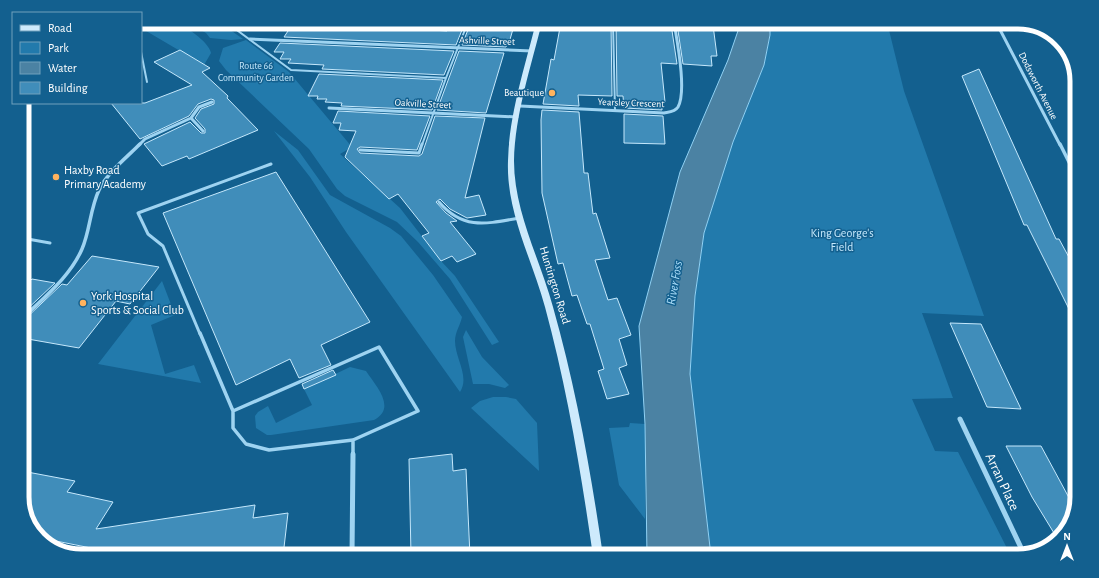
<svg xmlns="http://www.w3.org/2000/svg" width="1099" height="578" viewBox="0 0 1099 578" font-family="'Alegreya Sans',sans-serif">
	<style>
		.green { fill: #227aac }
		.water { fill: #4b82a3; stroke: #90d1f4 }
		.building { fill: #408dba; stroke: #c5e8fc }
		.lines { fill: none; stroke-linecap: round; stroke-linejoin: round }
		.lane-far2 { stroke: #9ed3f1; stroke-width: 2 }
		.lane-far1 { stroke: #9ed3f1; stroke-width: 3 }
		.lane { stroke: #9ed3f1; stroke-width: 3.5 }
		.street-far2 { stroke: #9ed3f1; stroke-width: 3 }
		.street-far1 { stroke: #9ed3f1; stroke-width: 3.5 }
		.street { stroke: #9ed3f1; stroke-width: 5 }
		.secondary { fill: #cdeafc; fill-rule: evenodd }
		.poi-dot { fill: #ffb35e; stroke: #13608f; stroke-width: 1.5 }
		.labels { text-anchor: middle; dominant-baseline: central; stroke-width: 3; stroke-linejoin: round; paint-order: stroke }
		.far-street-label { font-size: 10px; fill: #fff; stroke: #13608f }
		.far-park-label { font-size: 10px; fill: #c5e8fc; stroke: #13608f }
		.far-poi-label { font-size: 10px; fill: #fff; stroke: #13608f; text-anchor: end }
		.poi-label { font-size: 12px; fill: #fff; stroke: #13608f; text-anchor: start }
		.park-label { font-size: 12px; fill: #c5e8fc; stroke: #13608f }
		.street-label { font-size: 12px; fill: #fff; stroke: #13608f }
		.water-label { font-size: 13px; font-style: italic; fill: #aadcf8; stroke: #13608f }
		.near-street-label { font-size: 14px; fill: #fff; stroke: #13608f }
		.rim { fill: none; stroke: #fff; stroke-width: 5 }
	</style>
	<rect width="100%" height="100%" fill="#13608f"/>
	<path class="green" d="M 141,22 C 151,22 163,20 173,22 C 184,24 209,42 211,53 L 204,65 L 141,28 Z
		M 186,22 L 219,22 L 243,39 L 231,40 L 210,38 L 206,33 Z
		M 770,22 L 887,22 L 904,91 L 984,316 L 922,313 L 953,398 L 912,399 L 935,451 L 958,452 L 1011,556 L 711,556 L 690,374 L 695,296 L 704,233 L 733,142 L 764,65 L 770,35 Z
		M 246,40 L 289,72 L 352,147 L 340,154 L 400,208 L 441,261 L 455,276 L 499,342 L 492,345 L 450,279 L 418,242 L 397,222 L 345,196 L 337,189 L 309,149 L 226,70 L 219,61 L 223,48 Z
		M 274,131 L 298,150 L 330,195 L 390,228 L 401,236 L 433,275 L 462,317 C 460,326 455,332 455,341 C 455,358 470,377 460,392 L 346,232 L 310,177 Z
		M 162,281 L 175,315 L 151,325 L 165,374 L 194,365 L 201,383 L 98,364 Z
		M 466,330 L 482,357 L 509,385 L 505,388 L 489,384 L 473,384 L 463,337 Z
		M 350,367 L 366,371 C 376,386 397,408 374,420 L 271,435 L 267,435 L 256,428 L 255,416 L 258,412 L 268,406 L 276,423 L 312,405 L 304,389 Z
		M 493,397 L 506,397 L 516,399 L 537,423 L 539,471 L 471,408 L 480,401 Z
		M 630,423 L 645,424 L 645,519 L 619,485 L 609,428 L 629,427 Z"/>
	<path class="water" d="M 741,22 L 770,22 L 770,35 L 764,65 L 733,142 L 704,233 L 695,296 L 690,374 L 711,556 L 647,556 L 645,424 L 639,326 L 680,172 L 728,60 Z"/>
	<path class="building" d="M 294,22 L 361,22 L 403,24 L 401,28 L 447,31 L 449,25 L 464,25 L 456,45 L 284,37 Z
		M 471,22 L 515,22 L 509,43 L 507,43 L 506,47 L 462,45 Z
		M 561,22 L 611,22 L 612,96 L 578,95 L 579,106 L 543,104 L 551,59 L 554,60 Z
		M 616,22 L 671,24 L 677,64 L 661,63 L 665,102 L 662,102 L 662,110 L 624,108 L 623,96 L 617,96 Z
		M 677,24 L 713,25 L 717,56 L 711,56 L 712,66 L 683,64 Z
		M 280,43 L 454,51 L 444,75 L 322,69 L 324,65 L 288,63 L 291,59 L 280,59 L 284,52 L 274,52 Z
		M 180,50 L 210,68 L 202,72 L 228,96 L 227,98 L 258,130 L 189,159 L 187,156 L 162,166 L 144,144 L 190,122 L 201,133 L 205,133 L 205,129 L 195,118 L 201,109 L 214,104 L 214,100 L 211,99 L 198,104 L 189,116 L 140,139 L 111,103 L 145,103 L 192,85 L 154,62 Z
		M 459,51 L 504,53 L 486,113 L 437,110 Z
		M 979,69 L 1056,239 L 1059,239 L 1077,272 L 1077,325 L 1027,225 L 1024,225 L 962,76 Z
		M 319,74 L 443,80 L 432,110 L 341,106 L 342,103 L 325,102 L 327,99 L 317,99 L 318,96 L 308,96 Z
		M 542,110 L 579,112 L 584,173 L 588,173 L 593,214 L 596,213 L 610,258 L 595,260 L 608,300 L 617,298 L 631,335 L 619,339 L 627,365 L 619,368 L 629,394 L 607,399 L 598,371 L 604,369 L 590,324 L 587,324 L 577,295 L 572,296 L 563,263 L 558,264 L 542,193 L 541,120 Z
		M 338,111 L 430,116 L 417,150 L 360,147 L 357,149 L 360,153 L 419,156 L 422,154 L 435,116 L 485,118 L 465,198 L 479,195 L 486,215 L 467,218 L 450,209 L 440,199 L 436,202 L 446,213 L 457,221 L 450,222 L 476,254 L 457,262 L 452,256 L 441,261 L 422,236 L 429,233 L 398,194 L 389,199 L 345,157 L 356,131 L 339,130 L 341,123 L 333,123 Z
		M 624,114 L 663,116 L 665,144 L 624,143 Z
		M 276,172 L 370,322 L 321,345 L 331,365 L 299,378 L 290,359 L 236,385 L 163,213 Z
		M 92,256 L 159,267 L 130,304 L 116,301 L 79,348 L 22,338 L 22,322 L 62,284 L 67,285 Z
		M 32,279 L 55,283 L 22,314 L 22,289 Z
		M 950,323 L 981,324 L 1021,409 L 987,407 Z
		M 333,370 L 336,375 L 304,389 L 302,384 Z
		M 1006,446 L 1041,446 L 1074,507 L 1071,523 L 1057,538 L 1032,497 Z
		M 452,454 L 453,471 L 466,469 L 470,556 L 411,556 L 409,459 Z
		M 22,471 L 75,481 L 67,492 L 113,502 L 96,529 L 255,505 L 253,518 L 288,513 L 283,556 L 243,556 L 244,549 L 197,556 L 110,556 L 111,552 L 41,538 L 32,530 L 22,501 Z"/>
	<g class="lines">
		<path class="lane-far2" d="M 226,22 L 291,70 L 446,78 L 468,22
			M 613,22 L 615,111
			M 141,52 L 147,82
			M 422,145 L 446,78"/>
		<path class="lane-far1" d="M 360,150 L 419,153 L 422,144
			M 439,202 C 463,230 486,224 519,218
			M 22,238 L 50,243
			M 200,334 L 163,246 L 148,234 L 138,213 L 271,164"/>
		<path class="lane" d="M 200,333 L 233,411
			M 379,347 L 418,411 L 353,440 L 269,450 L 246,444 L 233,428 L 233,411 Z
			M 353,440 L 353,454"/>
		<path class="street-far2" d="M 996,22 L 1060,145
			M 250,39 L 532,51
			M 520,106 L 664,113 C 669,112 675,112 678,107 C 687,91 677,41 674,22
			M 329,108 L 517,117
			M 191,118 L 203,131
			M 139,145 L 145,139 L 191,118 L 199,107 L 212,102"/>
		<path class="street-far1" d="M 1060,144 L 1077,178
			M 22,319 C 43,298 70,277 82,249 C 90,231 90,209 99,190 C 107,173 126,158 140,144"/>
		<path class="street" d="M 22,377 L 27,379
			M 960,419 L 1024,554
			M 352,556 L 353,454"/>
		<path class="secondary" d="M 536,22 L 542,22 C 531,67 515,114 514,161 C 514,212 540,259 553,307 C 576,388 591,472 603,556 L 593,556 C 581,472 567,388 545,307 C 532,259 506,212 508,161 C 509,114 525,67 536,22 Z"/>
	</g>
	<g class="poi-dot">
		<circle cx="552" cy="93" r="4"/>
		<circle cx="56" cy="177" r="4"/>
		<circle cx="83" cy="303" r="4"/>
	</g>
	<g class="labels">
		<g class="far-street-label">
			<text transform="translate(487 41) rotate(2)">Ashville Street</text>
			<text transform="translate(1038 86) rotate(63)">Dodsworth Avenue</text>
			<text transform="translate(631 103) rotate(2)">Yearsley Crescent</text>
			<text transform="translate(423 104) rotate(3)">Oakville Street</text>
		</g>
		<g class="far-park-label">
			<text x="256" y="66">Route 66<tspan x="256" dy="12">Community Garden</tspan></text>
		</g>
		<g class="far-poi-label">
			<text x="544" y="93">Beautique</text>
		</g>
		<g class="poi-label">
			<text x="64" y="170">Haxby Road<tspan x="64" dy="14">Primary Academy</tspan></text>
			<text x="91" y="296">York Hospital<tspan x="91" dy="14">Sports &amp; Social Club</tspan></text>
		</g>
		<g class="park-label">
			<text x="842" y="233">King George's<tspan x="842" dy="14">Field</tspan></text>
		</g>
		<g class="street-label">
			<text transform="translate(555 285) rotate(73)">Huntington Road</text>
		</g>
		<g class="water-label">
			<text transform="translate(675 283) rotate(-80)">River Foss</text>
		</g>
		<g class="near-street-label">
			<text transform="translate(1002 482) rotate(65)">Arran Place</text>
		</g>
	</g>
	<path d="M0 0H1099V578H0ZM81 29H1018A52 52 0 0 1 1070 81V497A52 52 0 0 1 1018 549H81A52 52 0 0 1 29 497V81A52 52 0 0 1 81 29Z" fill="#13608f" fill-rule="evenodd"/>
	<path class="rim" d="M81 29H1018A52 52 0 0 1 1070 81V497A52 52 0 0 1 1018 549H81A52 52 0 0 1 29 497V81A52 52 0 0 1 81 29Z"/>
	<rect x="12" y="12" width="130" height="92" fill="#13608f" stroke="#71a0bc"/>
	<rect x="20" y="25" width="20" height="6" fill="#cdeafc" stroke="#71a0bc"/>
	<text x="48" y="32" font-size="12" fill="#ffffff">Road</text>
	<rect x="20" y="42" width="20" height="12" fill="#227aac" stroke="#71a0bc"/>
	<text x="48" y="52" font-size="12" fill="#ffffff">Park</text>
	<rect x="20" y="62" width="20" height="12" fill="#4b82a3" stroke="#71a0bc"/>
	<text x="48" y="72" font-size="12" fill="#ffffff">Water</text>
	<rect x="20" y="82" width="20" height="12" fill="#408dba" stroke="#71a0bc"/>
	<text x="48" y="92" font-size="12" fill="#ffffff">Building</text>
	<g transform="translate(1067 546)" stroke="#13608f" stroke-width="3" paint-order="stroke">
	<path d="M0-3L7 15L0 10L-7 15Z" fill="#ffffff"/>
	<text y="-6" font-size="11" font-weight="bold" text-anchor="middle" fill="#ffffff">N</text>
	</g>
</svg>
